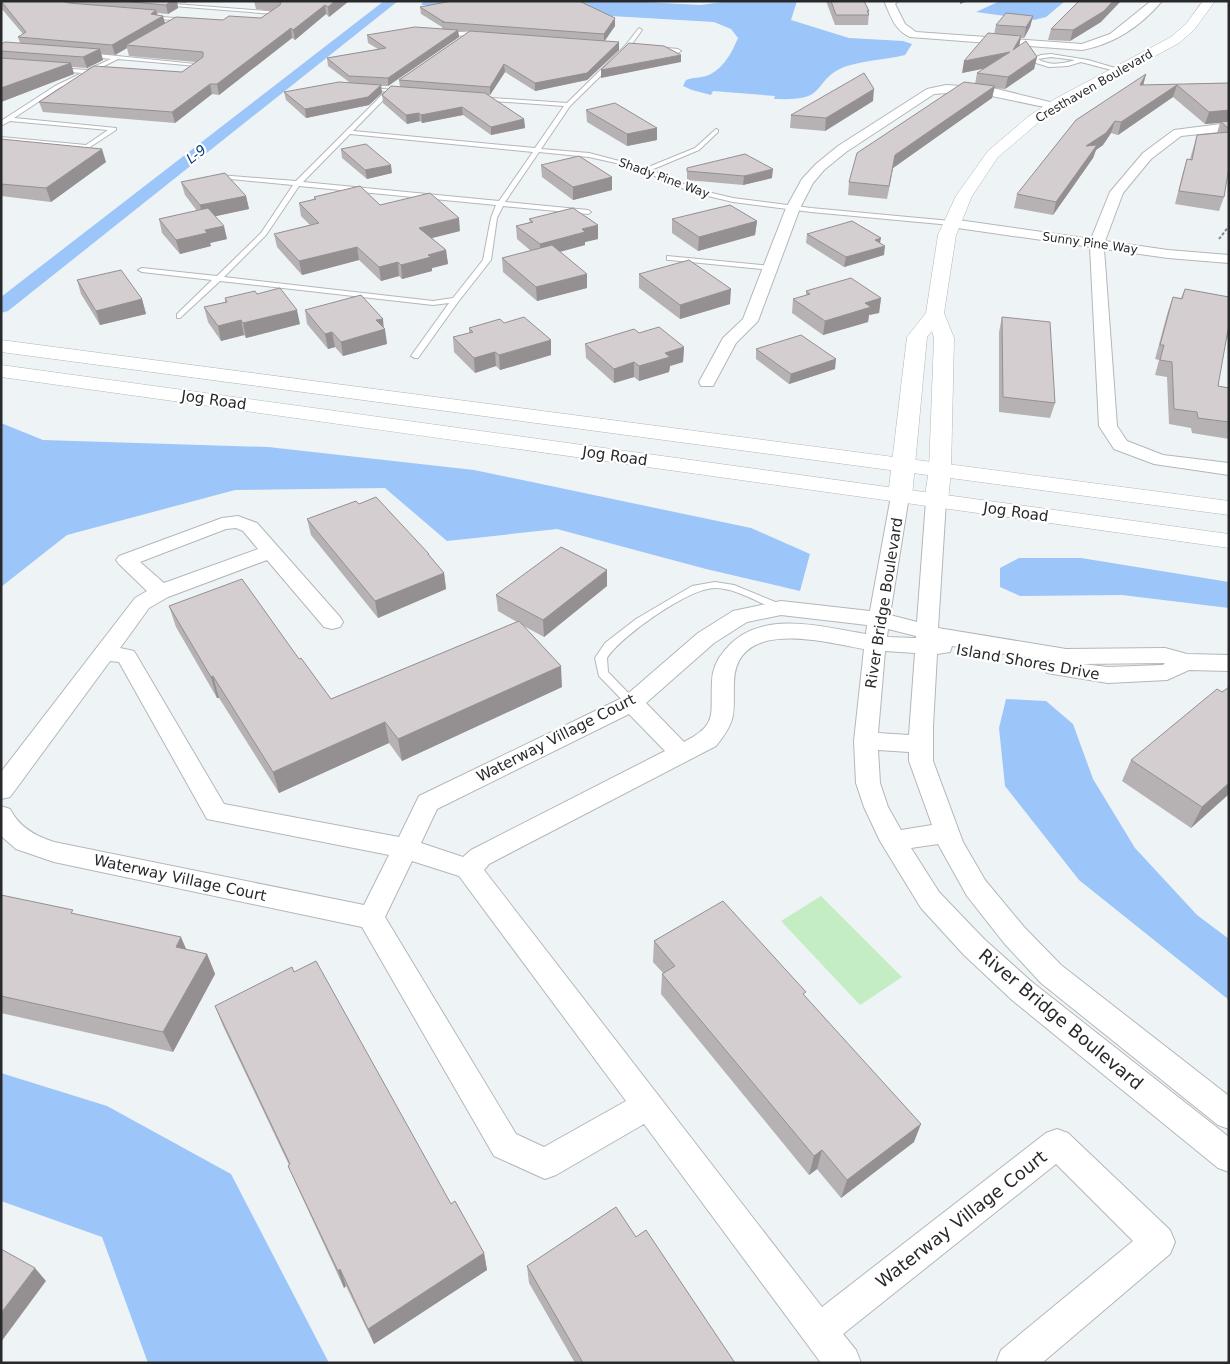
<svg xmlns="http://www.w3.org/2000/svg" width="1230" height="1364" viewBox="0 0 1230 1364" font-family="'DejaVu Sans',sans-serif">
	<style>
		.green { fill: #c4edc4 }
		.water { fill: #9cc5f9 }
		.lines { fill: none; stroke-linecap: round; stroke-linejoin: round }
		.canal { fill: #9cc5f9; fill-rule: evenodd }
		.service-casing { stroke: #b3b7bb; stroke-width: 2 }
		.minor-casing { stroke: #b3b7bb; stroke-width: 2 }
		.tertiary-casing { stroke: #b3b7bb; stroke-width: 1 }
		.secondary-casing { stroke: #b3b7bb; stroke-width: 1 }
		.path { stroke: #878a8c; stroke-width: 2; stroke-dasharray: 3 2; stroke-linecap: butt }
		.service { fill: #fff; fill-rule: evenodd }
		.minor { fill: #fff; fill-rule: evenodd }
		.tertiary { fill: #fff; fill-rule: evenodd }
		.secondary { fill: #fff; fill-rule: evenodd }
		.wall { fill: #b6b1b3 }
		.shaded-wall { fill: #949092 }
		.building { fill: #d4ced0; stroke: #949092 }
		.labels { text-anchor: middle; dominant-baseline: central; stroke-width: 4.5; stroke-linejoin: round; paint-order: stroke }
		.far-street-label { font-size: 12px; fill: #28292b; stroke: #fff }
		.far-water-label { font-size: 14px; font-style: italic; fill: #083d75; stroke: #fff }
		.street-label { font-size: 15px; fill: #28292b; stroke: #fff }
		.near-street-label { font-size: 18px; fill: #28292b; stroke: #fff }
	</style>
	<rect width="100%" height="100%" fill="#eef3f6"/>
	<path class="green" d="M 821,896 L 902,977 L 860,1005 L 781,921 Z"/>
	<path class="water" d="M 424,1 L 625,1 L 700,5 L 731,1 L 797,1 L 791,20 L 849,38 L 903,41 L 912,44 L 905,55 C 884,60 864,60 844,67 C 830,73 827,78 818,89 C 808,101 788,99 774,99 L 775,96 L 713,91 L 711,95 L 692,90 L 683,86 L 686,80 C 694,77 704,78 711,74 C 725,66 732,52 738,38 L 731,29 L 714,22 L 421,5 Z
		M 1000,1 L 1065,1 L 1046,17 L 1034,20 L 976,12 Z
		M 1,423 L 43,440 L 268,447 L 474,470 L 751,528 L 810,554 L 800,591 L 706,569 L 557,529 L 447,541 L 385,488 L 235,490 L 67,535 L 1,587 Z
		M 1019,558 L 1081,558 L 1229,582 L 1229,608 L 1122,595 L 1020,596 L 1000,587 L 1000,568 Z
		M 1006,699 L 1046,701 L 1073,724 L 1093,779 L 1135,848 L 1197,915 L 1229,939 L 1229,1000 L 1079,880 L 1005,786 L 999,728 Z
		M 1,1073 L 107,1106 L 231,1174 L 329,1363 L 148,1363 L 102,1237 L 1,1201 Z"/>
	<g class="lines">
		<path class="canal" d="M 384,1 L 398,1 L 8,311 L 1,313 L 1,297 Z"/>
		<g class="service-casing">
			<path id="service" d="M 162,3 L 279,12 L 281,13 L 276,16 L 274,14 L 160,5 Z
				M 150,16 L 186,19 L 188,20 L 186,21 L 148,18 Z
				M 639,28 L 642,30 L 629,48 L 570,106 L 541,149 L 589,153 L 646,168 L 695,148 L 716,129 L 718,130 L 718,132 L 699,150 L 651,170 L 695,189 L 733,198 L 811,208 L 951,221 L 954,223 L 951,225 L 811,212 L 733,202 L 691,192 L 634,167 L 589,157 L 539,152 L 505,202 L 588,210 L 591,212 L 588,214 L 503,206 L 497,218 L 491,260 L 458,302 L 418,358 L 415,358 L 411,356 L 449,303 L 433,305 L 220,281 L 180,318 L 177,318 L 177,314 L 212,280 L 142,272 L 138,270 L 142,268 L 217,276 L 261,233 L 293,185 L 221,178 L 219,177 L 219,175 L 296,181 L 386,91 L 366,90 L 364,87 L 393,90 L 353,131 L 535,148 L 564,106 L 480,100 L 478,97 L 567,103 L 625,46 ZM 350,134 L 533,152 L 499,201 L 303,182 ZM 299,186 L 496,205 L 491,218 L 483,260 L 453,298 L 433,301 L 224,277 L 266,235 Z
				M 443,31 L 479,33 L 482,35 L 479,37 L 441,34 Z
				M 657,47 L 678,49 L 681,51 L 678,53 L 655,50 Z
				M 88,53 L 205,65 L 199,69 L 197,66 L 118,59 L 94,71 L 102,72 L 102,74 L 89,74 L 59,88 L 14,118 L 116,128 L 116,130 L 87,149 L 1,141 L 1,137 L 86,145 L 108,130 L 10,121 L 1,126 L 1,121 L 55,86 L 82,73 L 59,71 L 57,68 L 87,70 L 111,59 L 86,56 Z
				M 1051,54 L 1088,60 L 1122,70 L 1119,72 L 1081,62 L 1068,66 L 1049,67 L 1036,63 L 1031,59 L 1041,55 ZM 1051,57 L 1075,60 C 1063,64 1049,66 1038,59 Z
				M 667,256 L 771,266 L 775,268 L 771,270 L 670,260 L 667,260 Z
				M 715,582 L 734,585 L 785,606 L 786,608 L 781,611 L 777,610 C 759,603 736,588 715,588 C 689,588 621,636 607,658 L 608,672 L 638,703 L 636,706 L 628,706 L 599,676 L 595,658 L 605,643 L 636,619 L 692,586 Z"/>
		</g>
		<g class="minor-casing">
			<path id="minor" d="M 886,1 L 898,1 L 895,4 L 905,24 L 916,32 L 1082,44 L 1110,34 L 1151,1 L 1162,1 C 1141,26 1114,44 1082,50 L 910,37 C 895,30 891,17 885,3 Z
				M 946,85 L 993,88 L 1058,104 L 1060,106 L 1054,109 L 977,93 L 962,92 L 934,94 L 846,152 L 824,170 L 813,183 L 800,208 L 758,321 L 736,343 L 713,386 L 701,386 L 699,382 L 723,338 L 743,319 L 786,208 L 802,179 L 816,164 L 838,146 L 927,89 Z
				M 1229,123 L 1229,131 L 1181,136 L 1151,159 L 1123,193 L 1105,241 L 1168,250 L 1229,255 L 1229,263 L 1168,258 L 1104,249 L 1117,426 L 1127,441 L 1163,455 L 1229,463 L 1229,475 L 1154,464 L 1114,449 L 1099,426 L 1090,247 L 951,227 L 944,223 L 951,219 L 1091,239 L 1110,192 L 1143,153 L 1174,130 Z
				M 900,490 L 907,492 L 909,496 L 890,615 L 917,622 L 926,501 L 929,497 L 936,495 L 943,497 L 946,501 L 938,628 L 1066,649 L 1165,648 L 1187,654 L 1229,655 L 1229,671 L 1189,670 L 1167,680 L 1108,683 L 1047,673 L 1044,668 L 1047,663 L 1052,661 L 952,646 L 950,652 L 937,654 L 933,726 L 933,761 L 963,842 L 985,880 L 1024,927 L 1061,965 L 1229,1096 L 1229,1129 L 1218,1125 L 1041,983 L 1004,943 L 967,896 L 938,844 L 911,848 L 939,892 L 984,939 L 1032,982 L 1229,1137 L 1229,1172 L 1218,1168 L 1012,1000 L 964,955 L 921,908 L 880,841 L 864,807 L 856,783 L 854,741 L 864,649 C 825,642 736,617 734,682 C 733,713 738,719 716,746 L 489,864 L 484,870 L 822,1307 L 1046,1133 L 1057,1129 L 1068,1133 L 1170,1230 L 1175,1242 L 1170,1254 L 1042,1363 L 996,1363 L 1001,1350 L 1133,1241 L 1056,1164 L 843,1334 L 856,1350 L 861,1363 L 821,1363 L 644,1124 L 556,1175 L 545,1179 L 494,1156 L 362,927 L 54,862 L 16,849 L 1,836 L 1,806 L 10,809 C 19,827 35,836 54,842 L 364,905 L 389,855 L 207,819 L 119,662 L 110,661 L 10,797 L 1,799 L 1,772 L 135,598 L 147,591 L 119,564 L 116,560 L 119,556 L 222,518 L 238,516 L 257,523 L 340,617 L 343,622 L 340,627 L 332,629 L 324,627 L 267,560 L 168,597 L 149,608 L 120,648 L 134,651 L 224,804 L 399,837 L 419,796 L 624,697 L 698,633 L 733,611 L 781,601 L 870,611 L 891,496 L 893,492 ZM 236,528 L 243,531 L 258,549 L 164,583 L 140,562 L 226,529 ZM 781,615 L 867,625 L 866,634 C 820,627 759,608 725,650 C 717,659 712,670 712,682 C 710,714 719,724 684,742 L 646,703 L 714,643 L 747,622 ZM 888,629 L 916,636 L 916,638 L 887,637 ZM 885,651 L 915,653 L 909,735 L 878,733 ZM 1164,663 L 1165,663 L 1163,665 L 1108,667 L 1082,664 ZM 629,714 L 665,751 L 471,850 L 463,857 L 421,843 L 437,809 ZM 878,750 L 909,752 L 909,761 L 932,825 L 901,830 L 888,807 L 880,783 ZM 412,861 L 459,876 L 626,1101 L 544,1147 L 516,1134 L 385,917 Z"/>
		</g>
		<g class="tertiary-casing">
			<path id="tertiary" d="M 1203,1 L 1215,1 L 1194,30 L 1179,43 L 1063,106 L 1039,122 L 998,157 L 972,196 L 956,235 L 944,313 L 954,338 L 951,470 L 948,501 L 944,506 L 936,508 L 928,506 L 924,501 L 929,470 L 934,338 L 932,331 L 927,337 L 912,496 L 908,501 L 900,503 L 892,501 L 888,496 L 907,337 L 926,313 L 938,235 L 956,196 L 988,151 L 1029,116 L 1053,100 L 1171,37 L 1186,24 Z"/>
		</g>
		<g class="secondary-casing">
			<path id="secondary" d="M 1,340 L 1229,501 L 1229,515 L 1,352 Z
				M 1,365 L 1229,534 L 1229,548 L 1,377 Z"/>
		</g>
		<path class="path" d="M 1219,239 L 1229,226"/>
		<use href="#service" class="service"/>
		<use href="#minor" class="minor"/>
		<use href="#tertiary" class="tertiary"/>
		<use href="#secondary" class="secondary"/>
	</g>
	<path class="wall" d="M 1,1 L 67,2 L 66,1 L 188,1 L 186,3 L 177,2 L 178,8 L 168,14 L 157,13 L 158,15 L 165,23 L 261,18 L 272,11 L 256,9 L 254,1 L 349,1 L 329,17 L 326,14 L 295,40 L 292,38 L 219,95 L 212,94 L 175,123 L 43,112 L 39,102 L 182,72 L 196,62 L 129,56 L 127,48 L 115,55 L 101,54 L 103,60 L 87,68 L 72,67 L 74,74 L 1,102 L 1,44 L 20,43 L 18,37 L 23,34 L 1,8 Z
		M 826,1 L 864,1 L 869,11 L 868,25 L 835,25 Z
		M 420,7 L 615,26 L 604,41 L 619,42 L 619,50 L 587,80 L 535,91 L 505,72 L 490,95 L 487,95 L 524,119 L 525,128 L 491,135 L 463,115 L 422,123 L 420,121 L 407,124 L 383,103 L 382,95 L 400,87 L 399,80 L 470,31 L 458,31 L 459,37 L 388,86 L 381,86 L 382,93 L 369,105 L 306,118 L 286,100 L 284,92 L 349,82 L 328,66 L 327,58 L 378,49 L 368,43 L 367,35 L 442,29 L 442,27 L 421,14 Z
		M 1033,16 L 1030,27 L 1024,38 L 1021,38 L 1019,46 L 1037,57 L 1034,69 L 1005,89 L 994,88 L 992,98 L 893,168 L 887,199 L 848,195 L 849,182 L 975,84 L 977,73 L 985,68 L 962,73 L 994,34 L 996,25 Z
		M 1101,22 L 1070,41 L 1048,40 L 1051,29 Z
		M 1146,74 L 1143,85 L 1229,83 L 1229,167 L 1224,197 L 1219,211 L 1175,204 L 1183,172 L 1187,159 L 1190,159 L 1197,135 L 1217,133 L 1220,123 L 1205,124 L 1173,97 L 1118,135 L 1111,133 L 1103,145 L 1096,150 L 1093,158 L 1053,215 L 1014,208 L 1017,194 Z
		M 873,101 L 825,131 L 790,128 L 791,115 Z
		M 586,110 L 657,128 L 657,140 L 627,146 L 587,122 Z
		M 1,139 L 106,162 L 51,202 L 1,196 Z
		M 341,149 L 392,173 L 367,179 L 342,158 Z
		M 541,165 L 612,177 L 612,190 L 573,200 L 542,177 Z
		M 687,168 L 772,178 L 743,185 L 687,180 Z
		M 181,182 L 246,196 L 249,209 L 215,216 L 227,239 L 210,243 L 211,246 L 180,254 L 162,233 L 159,219 L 197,211 L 185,195 Z
		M 314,197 L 380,205 L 460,231 L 432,238 L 446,250 L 448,264 L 432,268 L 432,271 L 402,279 L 399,276 L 381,281 L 359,260 L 302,275 L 277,247 L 274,234 L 310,225 L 301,216 L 299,203 L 314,199 Z
		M 529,219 L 598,239 L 585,242 L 585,245 L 560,252 L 587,288 L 537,301 L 503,272 L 502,258 L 531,251 L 517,239 L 516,226 L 530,222 Z
		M 672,219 L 757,221 L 755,235 L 698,251 L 672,233 Z
		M 807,234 L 880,243 L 884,255 L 844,267 L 806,243 Z
		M 639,274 L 730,304 L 680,319 L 639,288 Z
		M 77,280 L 142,299 L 146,314 L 100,325 L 81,294 Z
		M 1185,289 L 1229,297 L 1229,339 L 1226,338 L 1218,386 L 1229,388 L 1229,439 L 1192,433 L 1191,428 L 1169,424 L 1167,377 L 1155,375 L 1159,360 L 1155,359 L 1168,311 L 1173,297 L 1181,298 Z
		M 806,291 L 881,298 L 879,313 L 869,315 L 868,322 L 823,335 L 792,313 L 793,299 L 806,295 Z
		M 225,298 L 300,324 L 246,338 L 244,335 L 221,341 L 208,322 L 204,307 L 225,302 Z
		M 305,310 L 384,328 L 387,344 L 343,356 L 335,347 L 328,349 L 307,324 Z
		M 1002,317 L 1055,403 L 1050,418 L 999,412 L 999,332 Z
		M 504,323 L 551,340 L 551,355 L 500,370 L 496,366 L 475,373 L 454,352 L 453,337 L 469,333 L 469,328 Z
		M 639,333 L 684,347 L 683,362 L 670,366 L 669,372 L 639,381 L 634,377 L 614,383 L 586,358 L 585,344 Z
		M 756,349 L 835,369 L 789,384 L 756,359 Z
		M 359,504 L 430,557 L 444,573 L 446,589 L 378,618 L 311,535 L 307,519 Z
		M 607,586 L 544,637 L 522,625 L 562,687 L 402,761 L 389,743 L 279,793 L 219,698 L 217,698 L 176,627 L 169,606 L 299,659 L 331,699 L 517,622 L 498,611 L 496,595 Z
		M 1222,692 L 1229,794 L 1191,828 L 1122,781 L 1131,760 Z
		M 1,895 L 75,914 L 186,949 L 207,954 L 215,974 L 173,1052 L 1,1013 Z
		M 654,941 L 805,996 L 914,1142 L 841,1198 L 817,1169 L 809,1175 L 661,994 L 662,974 L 663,973 L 653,962 Z
		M 294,972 L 484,1253 L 487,1270 L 374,1344 L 346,1286 L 344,1288 L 296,1184 L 288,1166 L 289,1165 L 223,1026 L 215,1006 Z
		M 636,1237 L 735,1363 L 575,1363 L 529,1283 L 527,1266 Z"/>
	<path class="shaded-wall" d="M 171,1 L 177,1 L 178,8 L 168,14 L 166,5 Z
		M 335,1 L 349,1 L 329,17 L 328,7 Z
		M 960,1 L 968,1 L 960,4 Z
		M 1113,1 L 1121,1 L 1101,22 L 1070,41 L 1073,30 Z
		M 325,5 L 326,14 L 295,40 L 293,30 Z
		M 156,10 L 158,19 L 163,16 L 166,26 L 126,45 L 127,48 L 115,55 L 112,45 L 151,14 Z
		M 1033,16 L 1030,27 L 1024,38 L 1026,27 Z
		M 615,18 L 615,26 L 604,42 L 604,34 Z
		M 291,28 L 292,38 L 219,95 L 217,84 Z
		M 458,30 L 459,37 L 388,86 L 388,78 Z
		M 1021,36 L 1019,47 L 1013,50 Z
		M 619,42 L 619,50 L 587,80 L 535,91 L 535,83 Z
		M 100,49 L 103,60 L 87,68 L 83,57 Z
		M 1010,52 L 1007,64 L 962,73 L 964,61 Z
		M 681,55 L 681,62 L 601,78 L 601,70 Z
		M 1037,57 L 1034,69 L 1005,89 L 1008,77 Z
		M 71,63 L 74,74 L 1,102 L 1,88 Z
		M 504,64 L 505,72 L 490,95 L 490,87 Z
		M 1146,74 L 1143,86 L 1140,85 Z
		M 210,84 L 212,94 L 175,123 L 172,112 Z
		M 381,85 L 382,93 L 369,105 L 306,118 L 305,109 Z
		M 1177,85 L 1173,97 L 1118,135 L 1121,122 Z
		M 995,86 L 992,98 L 893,168 L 887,199 L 895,155 Z
		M 874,89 L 873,101 L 825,131 L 826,118 Z
		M 462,107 L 463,115 L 422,123 L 421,115 Z
		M 1229,110 L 1229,122 L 1205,124 L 1209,112 Z
		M 419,113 L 420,121 L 407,124 L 406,115 Z
		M 524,119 L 525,128 L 491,135 L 491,127 Z
		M 1115,121 L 1111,133 L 1103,145 L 1096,150 L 1093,158 L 1053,215 L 1056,202 L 1086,146 Z
		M 657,128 L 657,140 L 627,146 L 627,134 Z
		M 102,149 L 106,162 L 51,202 L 46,188 Z
		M 391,165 L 392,173 L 367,179 L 365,170 Z
		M 773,169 L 772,178 L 743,185 L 744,176 Z
		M 612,177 L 612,190 L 573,200 L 573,187 Z
		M 246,196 L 249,209 L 203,219 L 200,205 Z
		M 459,218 L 460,231 L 420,241 L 419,228 Z
		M 757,221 L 755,235 L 698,251 L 699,237 Z
		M 598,225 L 598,239 L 585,242 L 585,245 L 540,257 L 540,244 L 582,229 Z
		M 224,226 L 227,239 L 210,243 L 211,246 L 180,254 L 176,240 L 205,230 Z
		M 881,238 L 879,248 L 885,246 L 884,255 L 844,267 L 846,257 L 875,240 Z
		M 357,247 L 359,260 L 302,275 L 299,261 Z
		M 446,250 L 448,264 L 432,268 L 432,271 L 402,279 L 401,265 L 428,255 Z
		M 398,262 L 399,276 L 381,281 L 379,267 Z
		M 587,274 L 587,288 L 537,301 L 536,287 Z
		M 731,289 L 730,304 L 680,319 L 680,305 Z
		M 881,298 L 879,313 L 869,315 L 868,322 L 823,335 L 825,321 L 865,303 Z
		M 142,299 L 146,314 L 100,325 L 96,311 Z
		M 297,310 L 300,324 L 246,338 L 243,323 Z
		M 383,319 L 384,330 L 385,329 L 387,344 L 343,356 L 341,342 L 376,320 Z
		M 241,320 L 244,335 L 221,341 L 218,326 Z
		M 332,332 L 335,347 L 328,349 L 325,334 Z
		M 551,340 L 551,355 L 500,370 L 499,355 Z
		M 684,347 L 683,362 L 670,366 L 669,372 L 639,381 L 639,366 L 665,353 Z
		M 495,352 L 496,366 L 475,373 L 474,358 Z
		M 836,359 L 835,369 L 789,384 L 791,374 Z
		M 634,362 L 634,377 L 614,383 L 614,369 Z
		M 607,570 L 607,586 L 544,637 L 543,620 Z
		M 444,573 L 446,589 L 378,618 L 375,601 Z
		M 561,666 L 562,687 L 402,761 L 398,739 Z
		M 213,676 L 219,698 L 217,698 L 211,677 Z
		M 385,722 L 389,743 L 279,793 L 273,772 Z
		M 1229,783 L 1229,794 L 1191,828 L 1202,807 Z
		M 181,937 L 190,958 L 176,947 Z
		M 207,954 L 215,974 L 173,1052 L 163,1032 Z
		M 921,1124 L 914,1142 L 841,1198 L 847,1180 Z
		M 822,1150 L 817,1169 L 809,1175 L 814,1156 Z
		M 484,1253 L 487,1270 L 374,1344 L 368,1329 Z
		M 35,1268 L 46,1281 L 1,1342 L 1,1313 Z
		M 340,1269 L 346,1286 L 344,1288 L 338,1271 Z"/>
	<path class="building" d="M 1,1 L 62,1 L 69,3 L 156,10 L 151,14 L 163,16 L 112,45 L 18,37 L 26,32 Z
		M 120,1 L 171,1 L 166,5 Z
		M 272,1 L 335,1 L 328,7 L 325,5 L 293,30 L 291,28 L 217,84 L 210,84 L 172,112 L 39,102 L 94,66 L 182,72 L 203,57 L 203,52 L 126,45 L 176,17 L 223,20 L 229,16 L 261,18 L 280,5 L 281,2 Z
		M 452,1 L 579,1 L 615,18 L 604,34 L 442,22 L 444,22 L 420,7 Z
		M 831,1 L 864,1 L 869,11 L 867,11 L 869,15 L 836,15 Z
		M 1079,1 L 1113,1 L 1104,11 L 1073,30 L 1051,29 Z
		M 1006,13 L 1033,16 L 1026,27 L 996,25 Z
		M 415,27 L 458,30 L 388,78 L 349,76 L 327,58 L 386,48 L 367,35 Z
		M 470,31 L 619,42 L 587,73 L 535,83 L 504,64 L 490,87 L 399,80 Z
		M 988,33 L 1021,36 L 1013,50 L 1026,41 L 1037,57 L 1008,77 L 977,73 L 1010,52 L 964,61 Z
		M 5,42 L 100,49 L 83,57 L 1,51 L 1,44 Z
		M 629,43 L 664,46 L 681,55 L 601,70 Z
		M 1,58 L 71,63 L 1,88 Z
		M 864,73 L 874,89 L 826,118 L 791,115 Z
		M 1146,74 L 1140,85 L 1229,83 L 1229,110 L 1209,112 L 1177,85 L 1121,122 L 1115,121 L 1106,133 L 1086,146 L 1097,145 L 1056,202 L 1017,194 L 1076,120 Z
		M 339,82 L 381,85 L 368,97 L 305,109 L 284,92 Z
		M 964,82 L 995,86 L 895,155 L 889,186 L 849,182 L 857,153 Z
		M 391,86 L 485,93 L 524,119 L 491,127 L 462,107 L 421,115 L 419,113 L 406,115 L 382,95 Z
		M 615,103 L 657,128 L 627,134 L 586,110 Z
		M 1229,121 L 1229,129 L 1221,122 Z
		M 1229,132 L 1229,167 L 1224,197 L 1179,191 L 1187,159 L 1192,160 L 1197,135 Z
		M 1,139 L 102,149 L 46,188 L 1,184 Z
		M 366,144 L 391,165 L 365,170 L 341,149 Z
		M 745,154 L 773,169 L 744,176 L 687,171 L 687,168 Z
		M 579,156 L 612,177 L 573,187 L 541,165 Z
		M 225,173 L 246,196 L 200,205 L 181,182 Z
		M 360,186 L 380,205 L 430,193 L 459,218 L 419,228 L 446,250 L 428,255 L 431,257 L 401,265 L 398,262 L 379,267 L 357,247 L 299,261 L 274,234 L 319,223 L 299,203 L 316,199 L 314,197 Z
		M 730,205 L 757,221 L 699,237 L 672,219 Z
		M 208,208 L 224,226 L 205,230 L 207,233 L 176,240 L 159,219 Z
		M 573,208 L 598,225 L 582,229 L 585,232 L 540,244 L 516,226 L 533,222 L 529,219 Z
		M 852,221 L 881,238 L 875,240 L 885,246 L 846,257 L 807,234 Z
		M 552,245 L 587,274 L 536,287 L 502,258 Z
		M 689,260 L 731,289 L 680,305 L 639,274 Z
		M 121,270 L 142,299 L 96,311 L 77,280 Z
		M 851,278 L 881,298 L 865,303 L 871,307 L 825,321 L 793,299 L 810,294 L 806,291 Z
		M 280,288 L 297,310 L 243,323 L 241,320 L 218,326 L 204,307 L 227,302 L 225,298 L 255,291 L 257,294 Z
		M 1185,289 L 1229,297 L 1229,324 L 1218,386 L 1229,388 L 1229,422 L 1198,418 L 1197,412 L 1174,409 L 1172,362 L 1160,360 L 1164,345 L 1160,345 L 1173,297 L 1182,299 Z
		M 361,295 L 383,319 L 376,320 L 385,329 L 341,342 L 332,332 L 325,334 L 305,310 Z
		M 524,317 L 551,340 L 499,355 L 495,352 L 474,358 L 453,337 L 473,332 L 469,328 L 500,319 L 504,323 Z
		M 1002,317 L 1050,322 L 1055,403 L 1003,397 Z
		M 659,327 L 684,347 L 665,353 L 670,357 L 639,366 L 634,362 L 614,369 L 585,344 L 634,329 L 639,333 Z
		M 801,335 L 836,359 L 791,374 L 756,349 Z
		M 376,497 L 429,554 L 428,554 L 444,573 L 375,601 L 307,519 L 356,501 L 359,504 Z
		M 561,547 L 607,570 L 543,620 L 496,595 Z
		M 242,579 L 299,659 L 301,658 L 331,699 L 519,621 L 561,666 L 398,739 L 385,722 L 273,772 L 213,676 L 211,677 L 169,606 Z
		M 1229,687 L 1229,783 L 1202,807 L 1131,760 L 1217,689 L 1222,692 Z
		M 1,895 L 73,910 L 71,913 L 181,937 L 176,947 L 207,954 L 163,1032 L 1,996 Z
		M 723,901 L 806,992 L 803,994 L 921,1124 L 847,1180 L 822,1150 L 814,1156 L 662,974 L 675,966 L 654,941 Z
		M 316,961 L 451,1204 L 455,1201 L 484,1253 L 368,1329 L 340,1269 L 338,1271 L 288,1166 L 290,1164 L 215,1006 L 292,967 L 294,972 Z
		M 616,1207 L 636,1237 L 646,1230 L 735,1363 L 583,1363 L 527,1266 Z
		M 1,1249 L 35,1268 L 1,1313 Z"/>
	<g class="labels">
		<g class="far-street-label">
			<text transform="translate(1094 86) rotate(-30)">Cresthaven Boulevard</text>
			<text transform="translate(664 178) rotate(20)">Shady Pine Way</text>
			<text transform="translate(1090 243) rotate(8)">Sunny Pine Way</text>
		</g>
		<g class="far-water-label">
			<text transform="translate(196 154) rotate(-38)">L-9</text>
		</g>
		<g class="street-label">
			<text transform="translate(214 400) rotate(8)">Jog Road</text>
			<text transform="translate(615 456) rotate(8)">Jog Road</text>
			<text transform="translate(1016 512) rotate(8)">Jog Road</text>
			<text transform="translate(884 603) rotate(-81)">River Bridge Boulevard</text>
			<text transform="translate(1028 662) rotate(10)">Island Shores Drive</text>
			<text transform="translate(556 738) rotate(-27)">Waterway Village Court</text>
			<text transform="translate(180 878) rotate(12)">Waterway Village Court</text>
		</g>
		<g class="near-street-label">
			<text transform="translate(1061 1019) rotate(40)">River Bridge Boulevard</text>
			<text transform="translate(961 1219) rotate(-38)">Waterway Village Court</text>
		</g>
	</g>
	<rect width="1230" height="1364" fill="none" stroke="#28292b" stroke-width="5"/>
</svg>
